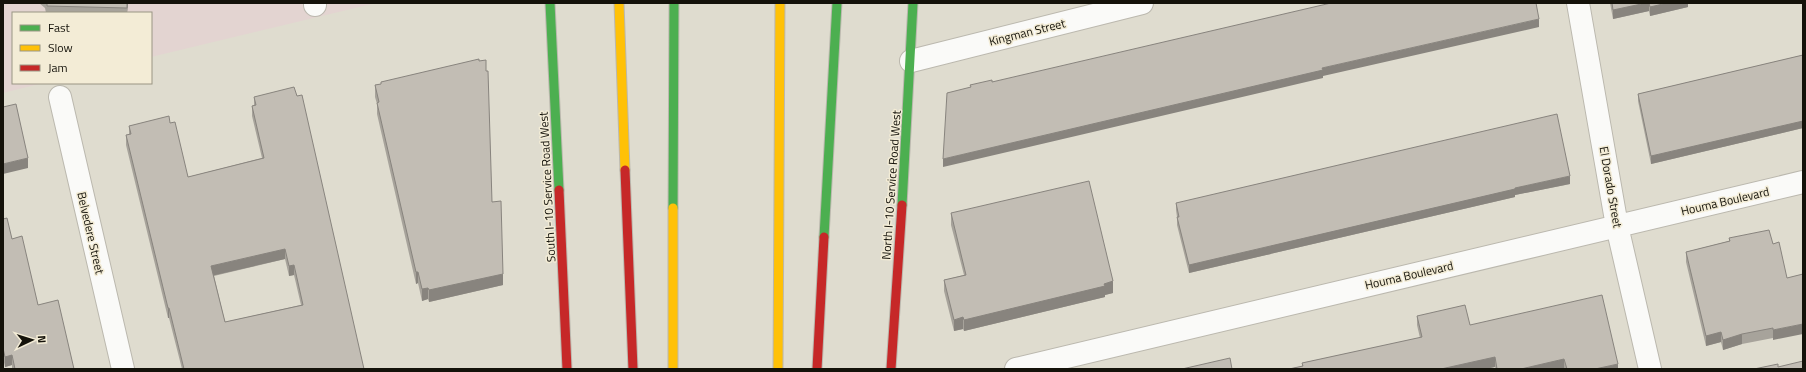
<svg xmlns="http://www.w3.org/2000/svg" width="1806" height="372" viewBox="0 0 1806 372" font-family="'Titillium Web',sans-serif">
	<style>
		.industrial { fill: #e3d4d1 }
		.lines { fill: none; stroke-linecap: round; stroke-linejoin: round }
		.street-casing { stroke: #bbb8ae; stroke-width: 24 }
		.fast-casing { stroke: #bbb8ae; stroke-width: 11 }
		.slow-casing { stroke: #bbb8ae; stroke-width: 11 }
		.jam-casing { stroke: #bbb8ae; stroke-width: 11 }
		.street { stroke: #fafaf8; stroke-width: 22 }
		.fast { stroke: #4caf50; stroke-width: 9 }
		.slow { stroke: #ffc107; stroke-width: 9 }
		.jam { stroke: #c62828; stroke-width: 9 }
		.wall { fill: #a7a39b; fill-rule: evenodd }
		.shaded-wall { fill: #88847e }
		.building { fill: #c2bdb4; stroke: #88847e; fill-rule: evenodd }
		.labels { text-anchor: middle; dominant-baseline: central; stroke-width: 3; stroke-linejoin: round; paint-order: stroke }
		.street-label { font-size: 12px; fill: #14120a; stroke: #f3ecd6 }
	</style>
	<rect width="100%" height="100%" fill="#dfdccf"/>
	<path class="industrial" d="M 3,3 L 376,3 L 151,57 L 151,13 L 13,13 L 13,83 L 43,83 L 3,93 Z"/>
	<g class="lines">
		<g class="street-casing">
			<path id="street" d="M 1578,3 L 1617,226 L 1650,369
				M 315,5 L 315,3
				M 911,61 L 1142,3
				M 60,97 L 123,369
				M 1016,369 L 1803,182"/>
		</g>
		<g class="fast-casing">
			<path id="fast" d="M 550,3 L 559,190
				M 902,205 L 913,3
				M 673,208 L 674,3
				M 824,237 L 837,3"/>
		</g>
		<g class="slow-casing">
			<path id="slow" d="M 619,3 L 625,170
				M 673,369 L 673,208
				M 778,369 L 780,3"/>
		</g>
		<g class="jam-casing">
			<path id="jam" d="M 625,170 L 633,369
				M 559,190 L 567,369
				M 817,369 L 824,237
				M 891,369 L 902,205"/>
		</g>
		<use href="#street" class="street"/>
		<use href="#fast" class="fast"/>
		<use href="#slow" class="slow"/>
		<use href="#jam" class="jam"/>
	</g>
	<path class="wall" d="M 39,3 L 128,3 L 127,13 L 46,13 L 45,8 Z
		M 1610,3 L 1688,3 L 1688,7 L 1650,16 L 1649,11 L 1613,19 Z
		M 1803,55 L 1803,128 L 1651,164 L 1638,101 L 1638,94 Z
		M 381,82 L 492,202 L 503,285 L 429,302 L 428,299 L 422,301 L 418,283 L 416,284 L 377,114 L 377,104 L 375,97 L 375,85 L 381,84 Z
		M 254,97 L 364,369 L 182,369 L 169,318 L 168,318 L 126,145 L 126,135 L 129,135 L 129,126 L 170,123 L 188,177 L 262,158 L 252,116 L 252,106 L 254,105 ZM 285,259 L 289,276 L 294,275 L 301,305 L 225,322 L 214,276 Z
		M 1570,184 L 1515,195 L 1515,197 L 1189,273 L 1177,225 L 1177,217 L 1176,210 L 1176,203 Z
		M 951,213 L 1113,293 L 1105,295 L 1105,297 L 964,331 L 963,329 L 954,331 L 944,291 L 944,280 L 964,275 L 951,225 Z
		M 3,219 L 12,239 L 38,305 L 74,369 L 12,369 L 12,365 L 5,367 L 3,358 Z
		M 1729,238 L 1773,244 L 1779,242 L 1773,340 L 1773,338 L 1742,344 L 1723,350 L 1721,342 L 1706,346 L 1686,262 L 1686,252 L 1729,241 Z
		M 1417,316 L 1470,325 L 1618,369 L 1565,369 L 1564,368 L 1561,369 L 1496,369 L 1495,367 L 1485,369 L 1289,369 L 1302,366 L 1302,363 L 1420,338 L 1417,325 Z"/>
	<path class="shaded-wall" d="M 127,3 L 128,3 L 127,13 Z
		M 1646,3 L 1649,3 L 1649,11 L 1613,19 L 1613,10 Z
		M 1667,3 L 1688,3 L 1688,7 L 1650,16 L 1650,7 Z
		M 1539,19 L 1539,27 L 1323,76 L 1323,78 L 943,167 L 943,159 L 1322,68 Z
		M 1803,121 L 1803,128 L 1651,164 L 1651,156 Z
		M 28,158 L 28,168 L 3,174 L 3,164 Z
		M 1570,176 L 1570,184 L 1515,195 L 1515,197 L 1189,273 L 1189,265 L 1515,188 Z
		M 285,249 L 285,259 L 211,276 L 211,266 Z
		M 294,265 L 294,275 L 289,276 L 289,266 Z
		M 416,272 L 418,272 L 418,283 L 416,284 Z
		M 503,274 L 503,285 L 429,302 L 429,290 Z
		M 1113,281 L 1113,293 L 1105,295 L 1105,297 L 964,331 L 964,320 Z
		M 428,288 L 428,299 L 422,301 L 422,289 Z
		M 168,308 L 169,308 L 169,318 L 168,318 Z
		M 963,317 L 963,329 L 954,331 L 954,320 Z
		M 1803,324 L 1803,334 L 1773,340 L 1773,330 Z
		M 1721,332 L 1721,342 L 1706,346 L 1706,336 Z
		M 1742,334 L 1742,344 L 1723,350 L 1723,340 Z
		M 12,355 L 12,365 L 5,367 L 5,357 Z
		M 1495,357 L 1495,367 L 1485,369 L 1441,369 Z
		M 1564,359 L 1564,368 L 1561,369 L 1521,369 Z
		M 1618,364 L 1618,369 L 1595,369 Z"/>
	<path class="building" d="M 47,3 L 127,3 L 127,8 L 47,6 Z
		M 1331,3 L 1536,3 L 1539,19 L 1322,68 L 1323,70 L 943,159 L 947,93 L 971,87 L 970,85 L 992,80 L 992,82 Z
		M 1612,3 L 1646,3 L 1613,10 Z
		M 1649,3 L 1667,3 L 1650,7 Z
		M 1803,55 L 1803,121 L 1651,156 L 1638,94 Z
		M 479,59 L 479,61 L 486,60 L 486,71 L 488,71 L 492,202 L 501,201 L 503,274 L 429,290 L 428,288 L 422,289 L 418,272 L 416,272 L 377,103 L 379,102 L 375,85 L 381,84 L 381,82 Z
		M 294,87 L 297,96 L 302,95 L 364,369 L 184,369 L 169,308 L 168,308 L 126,135 L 131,134 L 129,126 L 169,116 L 170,123 L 175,122 L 188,177 L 264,158 L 252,106 L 256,105 L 254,97 ZM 285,249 L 289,266 L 294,265 L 303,305 L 225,322 L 211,266 Z
		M 16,104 L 28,158 L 3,164 L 3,107 Z
		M 1557,114 L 1570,176 L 1515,188 L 1515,189 L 1189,265 L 1177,217 L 1179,217 L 1176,203 Z
		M 1089,181 L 1113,281 L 1104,284 L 1105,286 L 964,320 L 963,317 L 954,320 L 944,280 L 966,275 L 951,213 Z
		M 7,218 L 12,239 L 22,236 L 38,305 L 58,300 L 74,369 L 15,369 L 12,355 L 5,357 L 3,348 L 3,219 Z
		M 1769,230 L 1773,244 L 1779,242 L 1787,278 L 1803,274 L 1803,324 L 1773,330 L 1773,328 L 1742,334 L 1723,340 L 1721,332 L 1706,336 L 1686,252 L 1730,241 L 1729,238 Z
		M 1602,295 L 1618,364 L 1595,369 L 1567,369 L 1564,359 L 1521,369 L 1497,369 L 1495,357 L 1441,369 L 1289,369 L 1303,366 L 1302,363 L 1422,337 L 1417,316 L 1465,305 L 1470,325 Z
		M 1230,358 L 1232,369 L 1182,369 Z
		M 1803,361 L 1803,369 L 1754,369 L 1778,364 L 1778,367 Z"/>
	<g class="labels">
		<g class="street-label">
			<text transform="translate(1027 32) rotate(-14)">Kingman Street</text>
			<text transform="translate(891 185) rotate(-86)">North I-10 Service Road West</text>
			<text transform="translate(547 187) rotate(-93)">South I-10 Service Road West</text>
			<text transform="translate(1611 187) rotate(80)">El Dorado Street</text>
			<text transform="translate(1725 201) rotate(-13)">Houma Boulevard</text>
			<text transform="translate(91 233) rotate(77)">Belvedere Street</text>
			<text transform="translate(1409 275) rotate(-13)">Houma Boulevard</text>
		</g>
	</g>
	<rect width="1806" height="372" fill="none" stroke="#14120a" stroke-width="8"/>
	<rect x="12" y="12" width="140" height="72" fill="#f3ecd6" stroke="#9a9584"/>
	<rect x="20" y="25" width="20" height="6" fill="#4caf50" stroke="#9a9584"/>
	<text x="48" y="32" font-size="12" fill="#14120a">Fast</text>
	<rect x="20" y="45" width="20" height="6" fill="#ffc107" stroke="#9a9584"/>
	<text x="48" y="52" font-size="12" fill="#14120a">Slow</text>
	<rect x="20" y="65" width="20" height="6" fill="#c62828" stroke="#9a9584"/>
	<text x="48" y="72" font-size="12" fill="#14120a">Jam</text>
	<g transform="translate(32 340) rotate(86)" stroke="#f3ecd6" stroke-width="3" paint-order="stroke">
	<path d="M0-3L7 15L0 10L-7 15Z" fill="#14120a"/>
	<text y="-6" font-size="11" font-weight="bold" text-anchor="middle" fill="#14120a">N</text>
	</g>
</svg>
